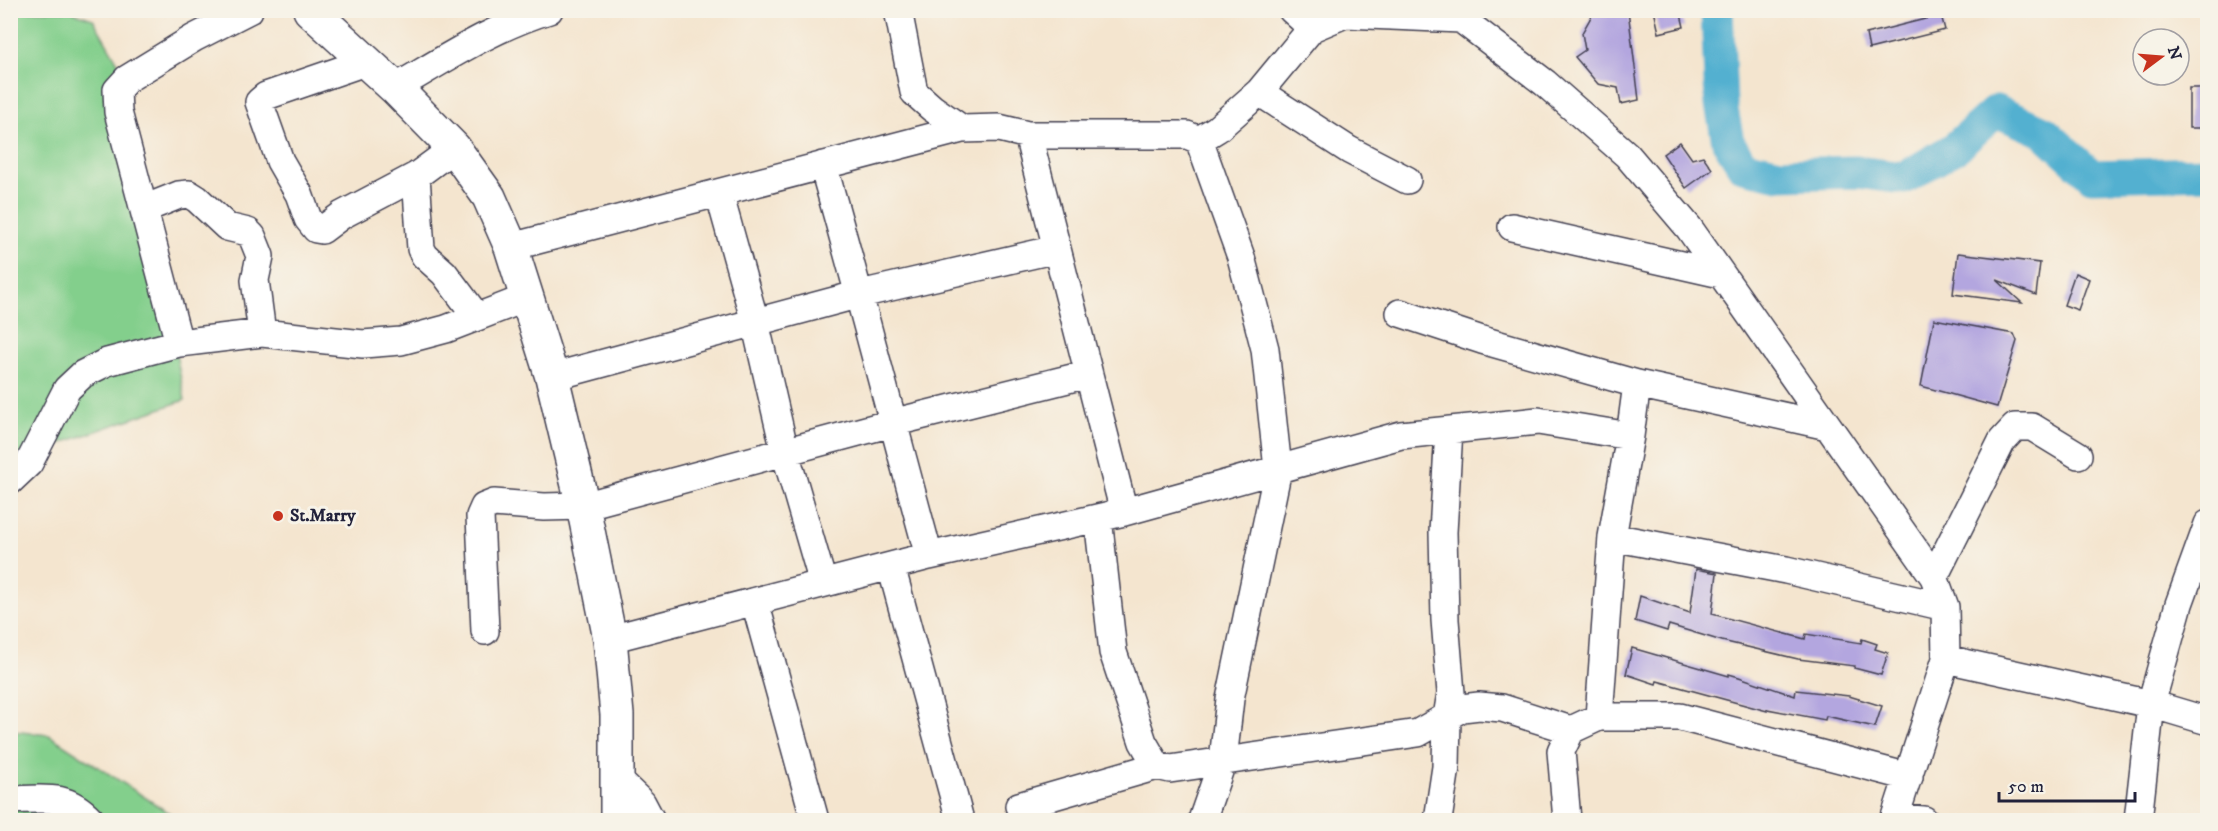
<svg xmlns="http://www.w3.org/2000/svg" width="2218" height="831" viewBox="0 0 2218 831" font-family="'IM FELL DW Pica',serif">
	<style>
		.green { fill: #83cf8c; stroke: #527864; stroke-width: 1.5 }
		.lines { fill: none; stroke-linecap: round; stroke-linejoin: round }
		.river { stroke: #52b0d0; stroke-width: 33 }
		.building { fill: #b3a6df }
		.minor-casing { stroke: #423f51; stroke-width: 30 }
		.major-casing { stroke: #423f51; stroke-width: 36 }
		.minor { stroke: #fff; stroke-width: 27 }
		.major { stroke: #fff; stroke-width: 33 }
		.poi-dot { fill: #c8321e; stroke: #f7f3e8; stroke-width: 2 }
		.labels { text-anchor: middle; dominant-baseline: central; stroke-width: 6; stroke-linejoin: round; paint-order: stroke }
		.poi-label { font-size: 18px; font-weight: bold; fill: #22223b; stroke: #f7f3e8; text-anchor: start }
	</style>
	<rect width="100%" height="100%" fill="#f7f3e8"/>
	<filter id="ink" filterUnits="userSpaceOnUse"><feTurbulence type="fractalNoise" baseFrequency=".0167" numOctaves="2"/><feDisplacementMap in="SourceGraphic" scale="12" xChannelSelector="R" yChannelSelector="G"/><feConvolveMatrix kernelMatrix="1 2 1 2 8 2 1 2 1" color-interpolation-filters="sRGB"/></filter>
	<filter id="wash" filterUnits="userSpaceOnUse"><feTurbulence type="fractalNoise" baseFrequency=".008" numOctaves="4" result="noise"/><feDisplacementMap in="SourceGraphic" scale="24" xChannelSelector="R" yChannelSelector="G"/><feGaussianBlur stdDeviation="1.35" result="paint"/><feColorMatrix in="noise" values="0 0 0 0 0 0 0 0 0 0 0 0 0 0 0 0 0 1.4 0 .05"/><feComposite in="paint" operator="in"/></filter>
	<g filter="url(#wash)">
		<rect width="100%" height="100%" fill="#f4e5cf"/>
		<path class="green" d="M 10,11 L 70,11 L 93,19 L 120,66 L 185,400 L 11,461 Z
			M 11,731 L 49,735 L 180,820 L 11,820 Z"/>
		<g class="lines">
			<path class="river" d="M 1717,10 L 1721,104 L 1728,142 L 1743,166 L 1780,174 L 1857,172 L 1904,178 L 1955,148 L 1996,111 L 2044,132 L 2092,176 L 2208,173"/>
		</g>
		<g id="blocks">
			<path class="building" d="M 1595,10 L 1628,10 L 1639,100 L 1621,104 L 1618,88 L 1598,84 L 1575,57 L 1585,50 L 1582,33 Z
				M 1654,10 L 1680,10 L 1684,27 L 1659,33 Z
				M 1941,15 L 1945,30 L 1869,49 L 1866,34 Z
				M 2189,88 L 2208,88 L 2208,128 L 2189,128 Z
				M 1680,142 L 1692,159 L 1703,156 L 1712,169 L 1686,188 L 1663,154 Z
				M 1958,253 L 2040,263 L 2036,295 L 1997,280 L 2022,303 L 1953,294 Z
				M 2075,273 L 2089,279 L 2078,310 L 2064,305 Z
				M 1934,319 L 2014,334 L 2017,341 L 1997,407 L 1921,386 Z
				M 1696,569 L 1717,573 L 1712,614 L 1805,639 L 1806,634 L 1861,643 L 1862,639 L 1877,644 L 1875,649 L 1888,653 L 1881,675 L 1854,668 L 1855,666 L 1798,659 L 1722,641 L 1669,625 L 1667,631 L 1635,621 L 1640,596 L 1690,613 Z
				M 1632,648 L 1729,676 L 1729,674 L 1739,677 L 1795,696 L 1796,690 L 1849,696 L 1882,706 L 1875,727 L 1826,716 L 1825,720 L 1767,709 L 1767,711 L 1657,681 L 1656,684 L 1626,674 Z"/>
		</g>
	</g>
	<g filter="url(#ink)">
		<use href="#blocks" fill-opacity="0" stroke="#423f51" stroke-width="1.5"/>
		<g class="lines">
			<g class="minor-casing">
				<path id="minor" d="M 898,10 L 914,92 L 932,108 L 962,129
					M 1292,10 L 1312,28
					M 1458,10 L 1461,19 L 1545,83 L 1627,155 L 1689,228 L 1934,577 L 1945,607 L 1946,659 L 1894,820
					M 365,62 L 266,96 L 259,102 L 280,161 L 299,194 L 308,219 L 316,229 L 322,230 L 342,215 L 416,176 L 454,148
					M 395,88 C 445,59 493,27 549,10
					M 1259,92 L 1349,150 L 1407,180
					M 1028,135 L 1124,512
					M 823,165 C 860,294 893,425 929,556
					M 416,176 L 421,249 L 425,256 L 444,273 L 477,317
					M 719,193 L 755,322 L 785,452 L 823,583
					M 144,209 L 179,195 L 189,194 L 197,199 L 227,227 L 248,232 L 252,236 L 260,256 L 255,280 L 262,333
					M 1512,227 L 1721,274
					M 511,247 L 962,129 L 999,128 L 1028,135 L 1187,135 L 1199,140
					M 1400,313 L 1482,340 L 1637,384 L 1828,426
					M 179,343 L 118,112 L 117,90 L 127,79 L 194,38 L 249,10
					M 552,377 L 860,294 L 1057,249
					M 10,481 L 29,463 L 67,389 L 83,374 L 107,362 L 179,343 L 262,333 L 363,344 L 401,341 L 446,329 L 526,298
					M 1098,518 L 1113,652 L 1143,742 L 1157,766
					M 1612,537 L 1786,570 L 1945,607
					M 891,566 L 960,820
					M 1934,577 L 2002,441 L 2015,427 L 2032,427 L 2078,455
					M 755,602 L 815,820
					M 485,631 L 480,516 L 484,507 L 494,503 L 544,507 L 583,506 L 892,423 L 1088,374
					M 610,639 L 929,556 L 1124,512 L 1401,435 L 1538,421 L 1630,436
					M 1946,659 L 2151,704 L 2208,721
					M 1599,717 L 1612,537 L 1630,436 L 1637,384
					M 618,780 L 642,803 L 651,820
					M 10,800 C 44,799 66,793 91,820
					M 1019,806 L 1157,766 L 1170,769 L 1418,733 L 1462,708 L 1479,706 L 1502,708 L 1571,730
					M 1895,818 L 1924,820
					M 1202,820 L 1223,760 L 1230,699 L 1278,469 L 1265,349 L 1241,257 L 1199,140 L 1217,129 L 1259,92 L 1312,28 L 1345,14 L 1461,19
					M 1438,820 L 1446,767 L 1447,717 L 1451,693 L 1445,620 L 1443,532 L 1449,430
					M 1567,820 L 1561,751 L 1571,730 L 1599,717 L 1680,717 L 1909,777
					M 2138,820 L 2151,704 L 2179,604 L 2208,524"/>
			</g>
			<g class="major-casing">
				<path id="major" d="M 310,10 L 395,88 L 454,148 L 489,197 L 511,247 L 552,377 L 583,506 L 610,639 L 617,715 L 617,820"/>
			</g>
			<use href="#minor" class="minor"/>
			<use href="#major" class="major"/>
		</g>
	</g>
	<circle class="poi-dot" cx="278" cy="516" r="6"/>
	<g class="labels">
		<g class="poi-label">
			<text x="290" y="516">St.Marry</text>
		</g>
	</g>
	<rect width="2218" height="831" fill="none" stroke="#f7f3e8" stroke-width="36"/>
	<g transform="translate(2161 57) rotate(74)"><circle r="28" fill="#f7f3e8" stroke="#a29fa3" stroke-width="1.5"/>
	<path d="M0-4.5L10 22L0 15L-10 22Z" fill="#c8321e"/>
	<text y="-9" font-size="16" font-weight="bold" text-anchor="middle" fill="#22223b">N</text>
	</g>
	<path d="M1999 792v9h136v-9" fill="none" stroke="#22223b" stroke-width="3"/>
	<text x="2008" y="792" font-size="18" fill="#22223b" stroke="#f7f3e8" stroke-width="4.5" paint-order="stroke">50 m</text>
</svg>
